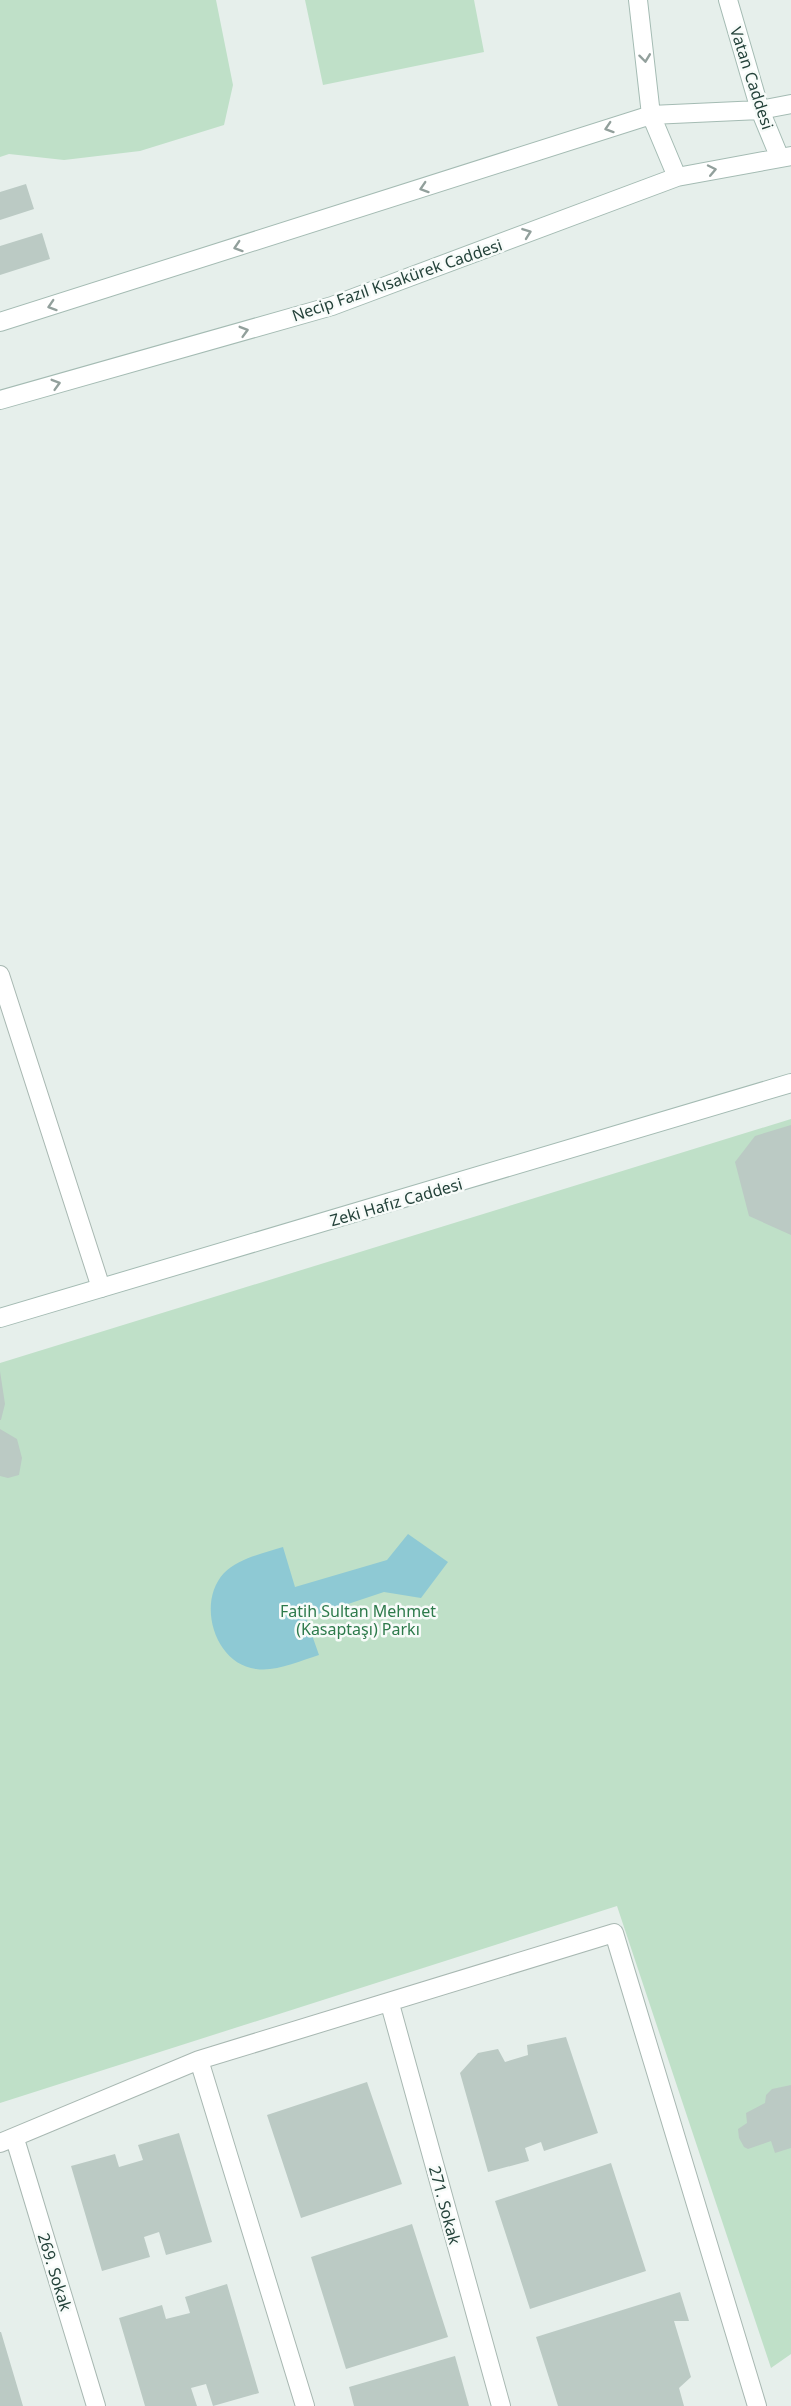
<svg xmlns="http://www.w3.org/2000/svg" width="791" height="2406" viewBox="0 0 791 2406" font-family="'Noto Sans',sans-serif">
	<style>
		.green { fill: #bfe0c8 }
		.water { fill: #8ec9d4 }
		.building { fill: #bbcac4 }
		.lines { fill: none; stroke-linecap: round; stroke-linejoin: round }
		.street-casing { stroke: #a8b8b2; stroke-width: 20 }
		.secondary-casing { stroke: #a4bbb3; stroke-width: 20 }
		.street { stroke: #fff; stroke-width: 18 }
		.secondary { stroke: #fff; stroke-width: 18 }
		.oneway { stroke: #92a09c }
		.labels { text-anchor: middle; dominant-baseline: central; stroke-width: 5; stroke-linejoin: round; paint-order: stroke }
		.street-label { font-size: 16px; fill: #24423a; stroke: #f7fbf9 }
		.park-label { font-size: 16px; fill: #2d7a4b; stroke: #f7fbf9 }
	</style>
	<rect width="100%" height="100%" fill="#e6efeb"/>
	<path class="green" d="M 0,0 L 216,0 L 233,85 L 224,125 L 140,151 L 64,160 L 9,154 L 0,157 Z
		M 305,0 L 474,0 L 484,52 L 323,85 Z
		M 791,1119 L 791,2354 L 771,2368 L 617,1906 L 0,2103 L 0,1363 Z"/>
	<path class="water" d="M 408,1534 L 448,1562 L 421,1598 L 384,1592 L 306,1618 L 319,1655 C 299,1661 276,1672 256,1669 C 215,1664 196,1603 224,1573 C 239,1558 264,1553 283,1547 L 295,1587 L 387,1560 Z"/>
	<path class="building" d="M 26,184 L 34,209 L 0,220 L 0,192 Z
		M 42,233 L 50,259 L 0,275 L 0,246 Z
		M 791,1125 L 791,1235 L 749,1216 L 735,1162 L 755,1136 Z
		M 0,1371 L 5,1404 L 1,1420 L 0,1420 Z
		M 0,1429 L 17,1439 L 22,1458 L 19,1475 L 8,1478 L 0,1476 Z
		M 566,2037 L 598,2133 L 544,2151 L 541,2142 L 525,2148 L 529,2161 L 488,2172 L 460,2073 L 478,2053 L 498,2049 L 505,2062 L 528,2055 L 527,2045 Z
		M 367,2082 L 402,2184 L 301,2218 L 267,2115 Z
		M 791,2085 L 791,2148 L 775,2153 L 771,2141 L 748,2149 L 744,2147 L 739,2138 L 738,2129 L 747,2123 L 746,2113 L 765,2103 L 766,2095 L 772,2089 Z
		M 179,2133 L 212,2242 L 166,2255 L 159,2232 L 144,2237 L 150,2257 L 102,2271 L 71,2166 L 115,2154 L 119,2167 L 143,2160 L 138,2145 Z
		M 611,2163 L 646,2271 L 530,2309 L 495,2201 Z
		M 412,2224 L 448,2337 L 346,2369 L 311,2257 Z
		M 227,2284 L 259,2393 L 213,2406 L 206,2384 L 191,2388 L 197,2406 L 145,2406 L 119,2318 L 162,2305 L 166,2319 L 190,2313 L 185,2297 Z
		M 680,2292 L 689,2321 L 674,2321 L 691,2377 L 679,2388 L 684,2406 L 558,2406 L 536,2337 Z
		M 0,2332 L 1,2332 L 23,2406 L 0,2406 Z
		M 455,2356 L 469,2406 L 354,2406 L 349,2387 Z"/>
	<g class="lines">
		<g class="street-casing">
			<path id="street" d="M 0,975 L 101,1288
				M 390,2004 L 501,2406
				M 199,2060 L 305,2406
				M 15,2139 L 96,2406
				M 0,2143 L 199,2060 L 614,1933 L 757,2406"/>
		</g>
		<g class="secondary-casing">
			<path id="secondary" d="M 638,0 L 651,115 L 677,177
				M 728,0 L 760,110 L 779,156
				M 0,322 L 651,115 L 760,110 L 791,104
				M 0,400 L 332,306 L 677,177 L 791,156
				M 0,1318 L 791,1083"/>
		</g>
		<use href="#street" class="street"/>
		<use href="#secondary" class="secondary"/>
	</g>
	<defs><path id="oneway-chevron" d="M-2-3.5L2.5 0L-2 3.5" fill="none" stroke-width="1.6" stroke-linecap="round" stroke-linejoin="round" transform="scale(1.5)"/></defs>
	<g class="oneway">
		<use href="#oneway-chevron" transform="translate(645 58) rotate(83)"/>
		<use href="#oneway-chevron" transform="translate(609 128) rotate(162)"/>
		<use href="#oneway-chevron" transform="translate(712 170) rotate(-12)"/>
		<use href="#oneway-chevron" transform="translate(424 188) rotate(162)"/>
		<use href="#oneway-chevron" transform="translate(527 233) rotate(-20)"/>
		<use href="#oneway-chevron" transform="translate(238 247) rotate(162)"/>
		<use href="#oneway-chevron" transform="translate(52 306) rotate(162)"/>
		<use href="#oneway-chevron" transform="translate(244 331) rotate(-16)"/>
		<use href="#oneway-chevron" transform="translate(56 384) rotate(-16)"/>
	</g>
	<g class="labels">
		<g class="street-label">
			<text transform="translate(752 78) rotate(72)">Vatan Caddesi</text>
			<text transform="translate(397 280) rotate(-19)">Necip Fazıl Kısakürek Caddesi</text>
			<text transform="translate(396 1202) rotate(-16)">Zeki Hafız Caddesi</text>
			<text transform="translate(445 2205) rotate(75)">271. Sokak</text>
			<text transform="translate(55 2272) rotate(73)">269. Sokak</text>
		</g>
		<g class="park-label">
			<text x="358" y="1611">Fatih Sultan Mehmet<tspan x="358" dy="18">(Kasaptaşı) Parkı</tspan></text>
		</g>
	</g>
</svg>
